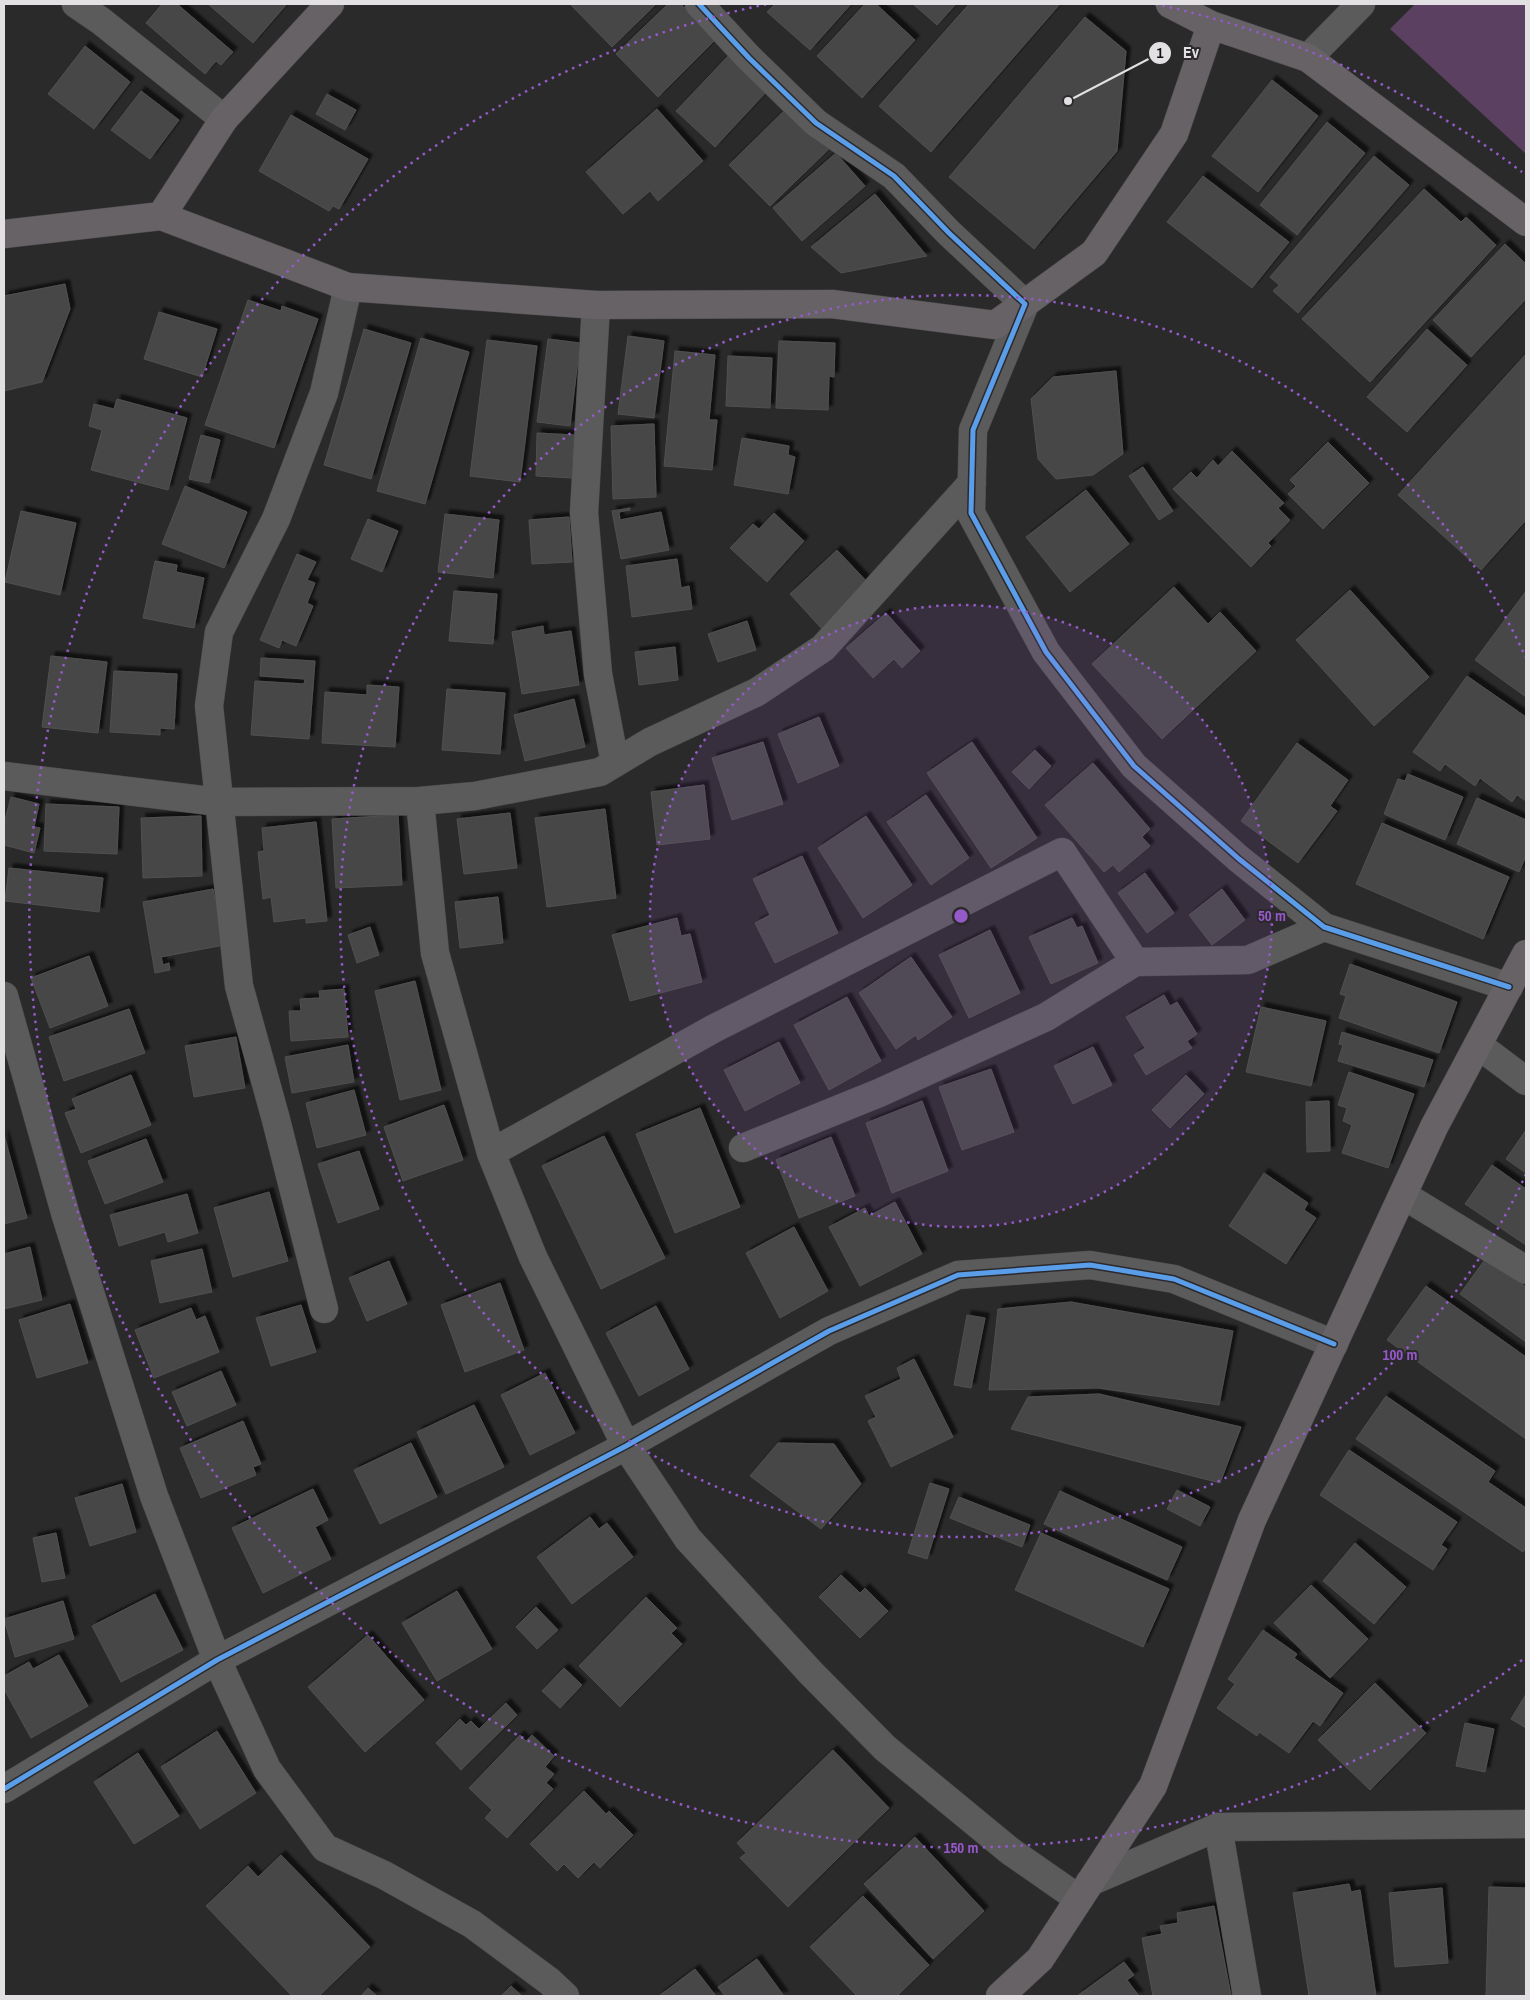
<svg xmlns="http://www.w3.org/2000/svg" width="1530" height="2000" viewBox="0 0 1530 2000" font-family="'Archivo Narrow',sans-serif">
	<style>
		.green { fill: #5b4061 }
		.building { fill: #474746; stroke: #50504f; filter: url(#shadow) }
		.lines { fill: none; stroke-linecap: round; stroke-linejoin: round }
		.minor-casing { stroke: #494849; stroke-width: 29 }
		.tertiary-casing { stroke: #494849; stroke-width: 29 }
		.secondary-casing { stroke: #494849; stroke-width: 29 }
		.minor { stroke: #5c5b5c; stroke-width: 28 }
		.tertiary { stroke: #5c5b5c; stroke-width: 28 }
		.secondary { stroke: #666266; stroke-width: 28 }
		.cycleway-casing { stroke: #2b292c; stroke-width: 8 }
		.cycleway { stroke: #5a9eea; stroke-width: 5 }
		.ring { fill: none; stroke: #9559c8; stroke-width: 2.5; stroke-dasharray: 2.5 5 }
		.centre { fill: #9559c8; stroke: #2b292c; stroke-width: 2.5 }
		.ring-label { font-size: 15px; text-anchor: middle; font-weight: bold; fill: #9559c8; stroke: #2b292c; stroke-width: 4; stroke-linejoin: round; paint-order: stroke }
		.leader { fill: none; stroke: #e2e0e2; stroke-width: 2 }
		.callout-dot { fill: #e2e0e2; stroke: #2b292c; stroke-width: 2 }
		.mark-label { font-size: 15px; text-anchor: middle; font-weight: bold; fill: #111 }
		.callout-label { font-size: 16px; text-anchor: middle; font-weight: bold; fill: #e2e0e2; stroke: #2b292c; stroke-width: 4; stroke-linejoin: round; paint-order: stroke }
	</style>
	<defs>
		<filter id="shadow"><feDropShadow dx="4.5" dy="-4.5" stdDeviation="1" flood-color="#0009"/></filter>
	</defs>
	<rect width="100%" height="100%" fill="#2b2a2b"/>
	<path class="green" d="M 1415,4 L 1526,4 L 1526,154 L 1390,29 Z"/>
	<path class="building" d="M 162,4 L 177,4 L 233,52 L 221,65 L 216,61 L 205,74 L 146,23 Z
		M 208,4 L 285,4 L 286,5 L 253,43 Z
		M 570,4 L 656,4 L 612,47 Z
		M 668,4 L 681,4 L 716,39 L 658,97 L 616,54 Z
		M 775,4 L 851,4 L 810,50 L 767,12 Z
		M 865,4 L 876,4 L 915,40 L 862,98 L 817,56 Z
		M 913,4 L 956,4 L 937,25 Z
		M 969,4 L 1060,4 L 931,152 L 879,106 Z
		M 1085,17 L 1126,51 L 1117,151 L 1034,249 L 949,177 Z
		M 85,46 L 130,82 L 94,129 L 48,94 Z
		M 729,55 L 767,91 L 715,147 L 676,111 Z
		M 1272,80 L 1318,116 L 1258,192 L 1212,156 Z
		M 141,91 L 179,120 L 150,159 L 111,130 Z
		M 327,94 L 356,110 L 345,130 L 316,114 Z
		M 792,103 L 833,145 L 770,206 L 729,165 Z
		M 657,109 L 703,161 L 658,201 L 650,191 L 623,214 L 586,172 Z
		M 291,115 L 368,159 L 339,209 L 333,206 L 329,211 L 259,171 Z
		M 1327,122 L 1365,153 L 1297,235 L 1260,205 Z
		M 836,153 L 865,186 L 802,241 L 773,208 Z
		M 1374,156 L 1409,185 L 1298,313 L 1273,291 L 1279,285 L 1270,277 Z
		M 1203,176 L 1289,242 L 1252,288 L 1167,222 Z
		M 1424,189 L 1461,222 L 1466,217 L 1496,245 L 1370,382 L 1302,319 Z
		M 875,194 L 927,256 L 841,273 L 811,247 Z
		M 1505,244 L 1526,264 L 1526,299 L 1471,357 L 1433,320 Z
		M 65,284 L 70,309 L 42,382 L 4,391 L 4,296 Z
		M 248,300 L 281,311 L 282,306 L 318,319 L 274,448 L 205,425 Z
		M 159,312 L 217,329 L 202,377 L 144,359 Z
		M 364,329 L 411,343 L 371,479 L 324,465 Z
		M 1427,329 L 1467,365 L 1407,432 L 1367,397 Z
		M 628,336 L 664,341 L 654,418 L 618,414 Z
		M 421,338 L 469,352 L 425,504 L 377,491 Z
		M 548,339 L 580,343 L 570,426 L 537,422 Z
		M 487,340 L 537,346 L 520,482 L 470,476 Z
		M 779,341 L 835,343 L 834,377 L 829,376 L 828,410 L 776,408 Z
		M 675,351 L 715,355 L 709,420 L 717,420 L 712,470 L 664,466 Z
		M 1526,354 L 1526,520 L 1481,570 L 1398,495 Z
		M 728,356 L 772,358 L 770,408 L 726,406 Z
		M 1116,371 L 1123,454 L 1093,475 L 1056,479 L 1038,459 L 1031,399 L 1053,377 Z
		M 117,399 L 187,418 L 168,490 L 91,470 L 102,430 L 89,426 L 94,404 L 114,409 Z
		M 654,424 L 656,497 L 613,499 L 611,426 Z
		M 537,433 L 574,435 L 572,478 L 536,476 Z
		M 201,435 L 220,440 L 209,483 L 189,479 Z
		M 742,438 L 789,446 L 788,455 L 795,457 L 788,494 L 734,485 Z
		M 1328,442 L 1369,483 L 1323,529 L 1288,494 L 1296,486 L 1290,480 Z
		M 1232,451 L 1284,503 L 1278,508 L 1290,520 L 1268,543 L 1271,546 L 1251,567 L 1173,489 L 1191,472 L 1197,478 L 1213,460 L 1218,466 Z
		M 1143,467 L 1173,511 L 1159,520 L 1129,476 Z
		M 185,486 L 247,512 L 224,568 L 162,544 Z
		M 1086,490 L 1129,544 L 1070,592 L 1026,537 Z
		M 630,508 L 630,510 L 619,512 L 620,520 L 661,512 L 669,550 L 621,559 L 612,511 Z
		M 21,511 L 76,523 L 60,595 L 5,582 Z
		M 774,513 L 804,541 L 767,582 L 730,548 L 753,524 L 759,529 Z
		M 445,514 L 499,520 L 493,578 L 438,572 Z
		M 569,517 L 572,562 L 532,564 L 529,520 Z
		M 368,519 L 398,531 L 382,572 L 351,559 Z
		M 837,550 L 870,585 L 822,629 L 790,594 Z
		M 297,554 L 316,562 L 307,580 L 315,583 L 307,603 L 313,606 L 296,646 L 282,640 L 279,648 L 260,640 Z
		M 677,559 L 681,588 L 689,586 L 692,609 L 632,617 L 626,566 Z
		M 155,561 L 177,565 L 176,572 L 204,578 L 194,628 L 143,618 Z
		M 1174,587 L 1208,624 L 1220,612 L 1256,651 L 1162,739 L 1092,664 Z
		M 1350,590 L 1429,677 L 1374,726 L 1296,640 Z
		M 454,591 L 497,594 L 493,644 L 449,641 Z
		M 1526,591 L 1526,697 L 1475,660 Z
		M 886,613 L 920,651 L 902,668 L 894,659 L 873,678 L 846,648 Z
		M 747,621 L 756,650 L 718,662 L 708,634 Z
		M 543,626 L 544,635 L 571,631 L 579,685 L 522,694 L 512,632 Z
		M 675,647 L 678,680 L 639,685 L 635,652 Z
		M 51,656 L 107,662 L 98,733 L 42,727 Z
		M 261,658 L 315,661 L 309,739 L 251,735 L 255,681 L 304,684 L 305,679 L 260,676 Z
		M 114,671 L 177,674 L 174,729 L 160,728 L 160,735 L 110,732 Z
		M 1467,676 L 1526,717 L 1526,801 L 1517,795 L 1512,802 L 1480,778 L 1475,786 L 1445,764 L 1440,771 L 1413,752 Z
		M 367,685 L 399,687 L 395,747 L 322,743 L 325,692 L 367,695 Z
		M 447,689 L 505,693 L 500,754 L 442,750 Z
		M 574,699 L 585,747 L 525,761 L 514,715 Z
		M 819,717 L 839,766 L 798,783 L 778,734 Z
		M 763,742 L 783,804 L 732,820 L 712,758 Z
		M 972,742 L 1037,838 L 991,868 L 927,773 Z
		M 1297,743 L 1348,780 L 1330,806 L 1337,811 L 1298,863 L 1241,821 Z
		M 1035,750 L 1051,766 L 1029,789 L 1012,772 Z
		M 1093,763 L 1150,829 L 1142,837 L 1150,846 L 1119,872 L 1113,865 L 1104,872 L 1045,805 Z
		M 1408,774 L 1463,797 L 1445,840 L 1384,814 L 1398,779 L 1405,781 Z
		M 704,785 L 710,839 L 657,845 L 651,792 Z
		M 926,795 L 969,858 L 931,885 L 887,822 Z
		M 11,797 L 39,804 L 34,827 L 40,828 L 34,853 L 4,845 L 4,824 Z
		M 1477,798 L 1526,820 L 1526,856 L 1519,872 L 1457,844 Z
		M 46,804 L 119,807 L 117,854 L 44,851 Z
		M 605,809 L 616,898 L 547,907 L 535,818 Z
		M 510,813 L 517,868 L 464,874 L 457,819 Z
		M 398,815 L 402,885 L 336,888 L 332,819 Z
		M 201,816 L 202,876 L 143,878 L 141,818 Z
		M 866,816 L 912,885 L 863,918 L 818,848 Z
		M 316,822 L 327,921 L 306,923 L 306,918 L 274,922 L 271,897 L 263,899 L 258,852 L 264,851 L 262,828 Z
		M 1382,823 L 1509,877 L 1483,939 L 1356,884 Z
		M 802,856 L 838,933 L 775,963 L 755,923 L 770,915 L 753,879 Z
		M 9,868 L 103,878 L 99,912 L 5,901 Z
		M 1145,873 L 1174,913 L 1147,933 L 1118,893 Z
		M 213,889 L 224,945 L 161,957 L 163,965 L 169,963 L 170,970 L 155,973 L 143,902 Z
		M 1222,889 L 1245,920 L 1212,945 L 1189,915 Z
		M 498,897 L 503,943 L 460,948 L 455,902 Z
		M 677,918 L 681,936 L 690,934 L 702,982 L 630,1001 L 612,935 Z
		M 1072,918 L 1077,928 L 1082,926 L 1098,963 L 1051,984 L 1029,937 Z
		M 370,927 L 379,955 L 357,963 L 348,935 Z
		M 990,930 L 1020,993 L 969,1018 L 939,955 Z
		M 89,956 L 108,1006 L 50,1028 L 31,978 Z
		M 911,957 L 952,1017 L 918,1040 L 916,1035 L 896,1049 L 859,993 Z
		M 1350,964 L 1457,1002 L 1439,1053 L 1339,1018 L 1346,996 L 1340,994 Z
		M 415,981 L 441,1090 L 400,1100 L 375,991 Z
		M 344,989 L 348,1037 L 291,1041 L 289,1011 L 301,1011 L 300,999 L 320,998 L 319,991 Z
		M 1164,995 L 1170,1006 L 1177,1002 L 1197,1034 L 1187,1041 L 1192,1048 L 1146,1075 L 1134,1055 L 1145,1048 L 1126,1017 Z
		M 847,997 L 881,1061 L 829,1090 L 794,1025 Z
		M 1261,1007 L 1326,1021 L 1311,1086 L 1246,1072 Z
		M 129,1009 L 145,1053 L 64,1081 L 49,1037 Z
		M 1342,1032 L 1433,1060 L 1424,1087 L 1338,1061 L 1343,1045 L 1339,1044 Z
		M 236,1037 L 245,1088 L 194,1097 L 185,1046 Z
		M 779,1042 L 800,1083 L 745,1111 L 724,1070 Z
		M 348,1045 L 354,1082 L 292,1093 L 285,1057 Z
		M 1093,1047 L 1112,1085 L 1073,1104 L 1054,1066 Z
		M 991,1069 L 1014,1132 L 962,1150 L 939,1087 Z
		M 1349,1072 L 1414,1094 L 1388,1168 L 1342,1153 L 1352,1125 L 1343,1121 L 1347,1108 L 1338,1105 Z
		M 131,1075 L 151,1125 L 81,1153 L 65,1113 L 76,1109 L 72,1099 Z
		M 1186,1075 L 1204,1094 L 1170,1128 L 1152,1110 Z
		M 354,1090 L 366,1135 L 317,1148 L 306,1103 Z
		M 922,1101 L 948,1171 L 892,1193 L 866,1123 Z
		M 1329,1101 L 1330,1151 L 1307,1152 L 1306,1102 Z
		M 444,1105 L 463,1160 L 403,1181 L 384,1127 Z
		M 700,1108 L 740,1207 L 675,1233 L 636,1134 Z
		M 1526,1130 L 1526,1173 L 1506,1159 Z
		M 4,1135 L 27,1218 L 4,1224 Z
		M 604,1136 L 665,1258 L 601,1289 L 542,1166 Z
		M 831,1137 L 855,1196 L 799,1218 L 776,1160 Z
		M 146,1139 L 163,1182 L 105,1204 L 88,1161 Z
		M 359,1151 L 379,1209 L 338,1223 L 318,1164 Z
		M 1492,1165 L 1526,1189 L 1526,1245 L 1465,1204 Z
		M 1264,1173 L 1308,1203 L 1304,1210 L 1316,1218 L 1286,1264 L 1229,1226 Z
		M 269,1192 L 288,1261 L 233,1277 L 214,1208 Z
		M 187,1194 L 198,1233 L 168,1242 L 165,1232 L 119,1246 L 110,1215 Z
		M 895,1202 L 922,1254 L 860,1286 L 829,1227 L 865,1208 L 869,1216 Z
		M 794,1227 L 828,1291 L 780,1318 L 746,1253 Z
		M 30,1247 L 42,1300 L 4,1309 L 4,1254 Z
		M 202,1249 L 212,1292 L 160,1303 L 151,1261 Z
		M 1486,1258 L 1526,1287 L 1526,1342 L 1460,1294 Z
		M 389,1261 L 407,1304 L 367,1321 L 349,1278 Z
		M 500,1283 L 524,1350 L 465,1372 L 441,1305 Z
		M 1426,1286 L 1526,1357 L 1526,1439 L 1387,1340 Z
		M 1071,1302 L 1233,1331 L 1219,1405 L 1098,1388 L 989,1390 L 998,1309 Z
		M 70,1304 L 88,1363 L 37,1378 L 19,1320 Z
		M 301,1305 L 316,1352 L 271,1366 L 256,1318 Z
		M 656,1306 L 689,1369 L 639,1396 L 606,1333 Z
		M 191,1308 L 196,1320 L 205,1316 L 219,1352 L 154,1378 L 135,1330 Z
		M 967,1315 L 985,1318 L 971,1388 L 954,1385 Z
		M 914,1359 L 953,1437 L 891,1467 L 868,1421 L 876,1417 L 865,1396 L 901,1379 L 897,1368 Z
		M 221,1371 L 236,1405 L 187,1426 L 172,1392 Z
		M 545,1373 L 575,1433 L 530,1455 L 501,1395 Z
		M 1099,1394 L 1241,1427 L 1220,1483 L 1011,1429 L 1028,1397 Z
		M 1386,1396 L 1495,1471 L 1488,1482 L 1526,1508 L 1526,1547 L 1523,1552 L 1356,1439 Z
		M 474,1405 L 504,1467 L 446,1494 L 417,1432 Z
		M 243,1421 L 261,1464 L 253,1467 L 256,1475 L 201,1498 L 180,1448 Z
		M 411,1443 L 437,1497 L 380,1524 L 354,1470 Z
		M 778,1443 L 834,1444 L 861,1484 L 821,1529 L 750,1476 Z
		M 1349,1450 L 1457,1522 L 1441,1545 L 1447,1549 L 1433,1570 L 1320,1495 Z
		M 930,1483 L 949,1489 L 927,1559 L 908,1553 Z
		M 122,1484 L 136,1532 L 90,1546 L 75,1498 Z
		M 313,1489 L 328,1520 L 315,1527 L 331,1559 L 263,1593 L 232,1528 Z
		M 1177,1490 L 1210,1507 L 1200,1526 L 1167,1509 Z
		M 1060,1491 L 1182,1547 L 1167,1580 L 1044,1524 Z
		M 959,1497 L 1030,1525 L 1022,1547 L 950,1518 Z
		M 590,1517 L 599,1529 L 607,1523 L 633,1557 L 572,1604 L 537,1557 Z
		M 56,1533 L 65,1578 L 42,1582 L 33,1538 Z
		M 1041,1533 L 1169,1589 L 1143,1647 L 1015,1590 Z
		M 1355,1543 L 1406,1587 L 1374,1624 L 1323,1581 Z
		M 841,1575 L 860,1593 L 865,1588 L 888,1611 L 860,1638 L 819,1597 Z
		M 1311,1585 L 1368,1639 L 1330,1678 L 1274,1623 Z
		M 457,1591 L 492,1649 L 437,1681 L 402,1623 Z
		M 155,1594 L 183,1650 L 121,1682 L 92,1626 Z
		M 646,1597 L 677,1628 L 671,1633 L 682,1644 L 620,1707 L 579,1666 Z
		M 63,1601 L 74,1639 L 15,1657 L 4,1619 Z
		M 536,1607 L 558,1630 L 537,1649 L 516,1627 Z
		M 1263,1630 L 1297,1654 L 1294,1658 L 1343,1693 L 1320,1726 L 1313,1721 L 1289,1753 L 1259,1732 L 1257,1736 L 1217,1708 L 1235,1684 L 1228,1679 Z
		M 368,1635 L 424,1700 L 365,1752 L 308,1687 Z
		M 59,1655 L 88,1706 L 31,1738 L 4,1689 L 4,1676 L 29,1662 L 33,1669 Z
		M 564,1668 L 582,1685 L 560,1708 L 542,1691 Z
		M 1375,1683 L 1426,1733 L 1370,1790 L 1318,1740 Z
		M 1526,1694 L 1526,1728 L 1511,1719 Z
		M 506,1703 L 517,1715 L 461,1770 L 436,1743 L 460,1719 L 466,1725 L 471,1721 L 479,1729 Z
		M 1465,1723 L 1494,1729 L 1485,1772 L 1456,1766 Z
		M 217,1731 L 256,1793 L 200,1829 L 161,1767 Z
		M 520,1735 L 526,1741 L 532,1735 L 554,1756 L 545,1767 L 554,1774 L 546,1783 L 553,1789 L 507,1838 L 485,1818 L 492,1810 L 469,1788 Z
		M 833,1750 L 889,1808 L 788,1907 L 740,1858 L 746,1853 L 737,1843 Z
		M 138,1753 L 179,1816 L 134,1844 L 94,1782 Z
		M 584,1791 L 606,1814 L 609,1811 L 633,1835 L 600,1868 L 594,1862 L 578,1878 L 564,1864 L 557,1871 L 530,1844 Z
		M 915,1837 L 984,1911 L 933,1959 L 864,1884 Z
		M 281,1855 L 370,1947 L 319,1996 L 292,1996 L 206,1906 L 248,1866 L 258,1877 Z
		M 1349,1884 L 1351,1892 L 1360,1890 L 1376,1996 L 1309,1996 L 1293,1893 Z
		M 1489,1887 L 1526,1888 L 1526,1996 L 1486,1996 Z
		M 1442,1888 L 1448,1963 L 1395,1967 L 1389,1893 Z
		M 863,1896 L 929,1965 L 897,1996 L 857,1996 L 810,1947 Z
		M 1214,1906 L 1231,1996 L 1153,1996 L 1142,1938 L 1162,1934 L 1160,1926 L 1178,1923 L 1177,1913 Z
		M 757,1959 L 784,1996 L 725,1996 L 718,1987 Z
		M 1124,1962 L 1134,1975 L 1127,1980 L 1139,1996 L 1077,1996 Z
		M 695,1969 L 716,1996 L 659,1996 Z
		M 511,1986 L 522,1996 L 501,1996 Z
		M 368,1988 L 377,1996 L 361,1996 Z"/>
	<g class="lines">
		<g class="minor-casing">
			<path id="minor" d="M 76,4 L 101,21 L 224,119
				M 699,4 L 749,58 L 816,123 L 894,176 L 949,233 L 1025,304 L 973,430 L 971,513 L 1046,652 L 1134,766 L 1239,859 L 1324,927 L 1509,987
				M 1308,58 L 1361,4
				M 596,305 L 584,513 L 598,674 L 615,763
				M 4,776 L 219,802 L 420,801 L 475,796 L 600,772 L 650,742 L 757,692 L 823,648 L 972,483
				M 420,801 L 435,953 L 491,1153 L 533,1257 L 626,1446 L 688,1539 L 811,1673 L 885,1748 L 1010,1851 L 1079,1899
				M 4,996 L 66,1216 L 154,1496 L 217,1660 L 267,1769 L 325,1848 L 384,1875 L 472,1924 L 549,1981 L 565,1996
				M 1478,1045 L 1526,1081
				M 743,1148 L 879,1093 L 1046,1017 L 1135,962 L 1248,960 L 1324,927
				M 491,1153 L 713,1029 L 1062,852 L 1135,962
				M 1403,1195 L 1526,1270
				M 324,1309 L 275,1116 L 239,986 L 209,706 L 219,632 L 276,519 L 324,393 L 348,287
				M 4,1789 L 217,1660 L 626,1446 L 829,1331 L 958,1275 L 1090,1265 L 1174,1279 L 1334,1344
				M 1218,1827 L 1247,1996"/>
		</g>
		<g class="tertiary-casing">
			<path id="tertiary" d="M 1090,1882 L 1218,1827 L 1526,1824"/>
		</g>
		<g class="secondary-casing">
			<path id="secondary" d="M 1170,4 L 1211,25 L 1308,58 L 1526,222
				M 161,216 L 224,119 L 330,4
				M 4,234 L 161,216 L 348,287 L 596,305 L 832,304 L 995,325 L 1094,253 L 1174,134 L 1211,25
				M 1000,1996 L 1040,1959 L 1153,1786 L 1252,1520 L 1434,1127 L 1526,954"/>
		</g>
		<use href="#minor" class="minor"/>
		<use href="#tertiary" class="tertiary"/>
		<use href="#secondary" class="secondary"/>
		<g class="cycleway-casing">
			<path id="cycleway" d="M 699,4 L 749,58 L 816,123 L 894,176 L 949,233 L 1025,304 L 973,430 L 971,513 L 1046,652 L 1134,766 L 1239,859 L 1324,927 L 1509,987
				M 4,1789 L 217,1660 L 626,1446 L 829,1331 L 958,1275 L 1090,1265 L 1174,1279 L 1334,1344"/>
		</g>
		<use href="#cycleway" class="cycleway"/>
	</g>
	<circle cx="961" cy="916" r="311" fill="#9559c8" fill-opacity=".12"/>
	<g class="ring">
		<circle cx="961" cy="916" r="311"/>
		<path d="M1526 1174A621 621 0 1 1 1526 658"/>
		<path d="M1522 1660A932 932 0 1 1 767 4M1155 4A932 932 0 0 1 1522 172"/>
	</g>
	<circle cx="961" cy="916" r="8" class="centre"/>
	<g class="ring-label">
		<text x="1272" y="921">50 m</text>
		<text x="1400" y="1360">100 m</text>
		<text x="961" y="1853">150 m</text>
	</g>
	<path class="leader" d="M1068 101L1160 53"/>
	<g class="callout-dot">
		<circle cx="1068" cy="101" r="5"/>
		<circle cx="1160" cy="53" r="12"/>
	</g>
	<g class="mark-label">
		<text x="1160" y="58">1</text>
	</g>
	<g class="callout-label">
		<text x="1191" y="58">Ev</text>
	</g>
	<rect width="1530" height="2000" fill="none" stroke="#e2e0e2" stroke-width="10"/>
</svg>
